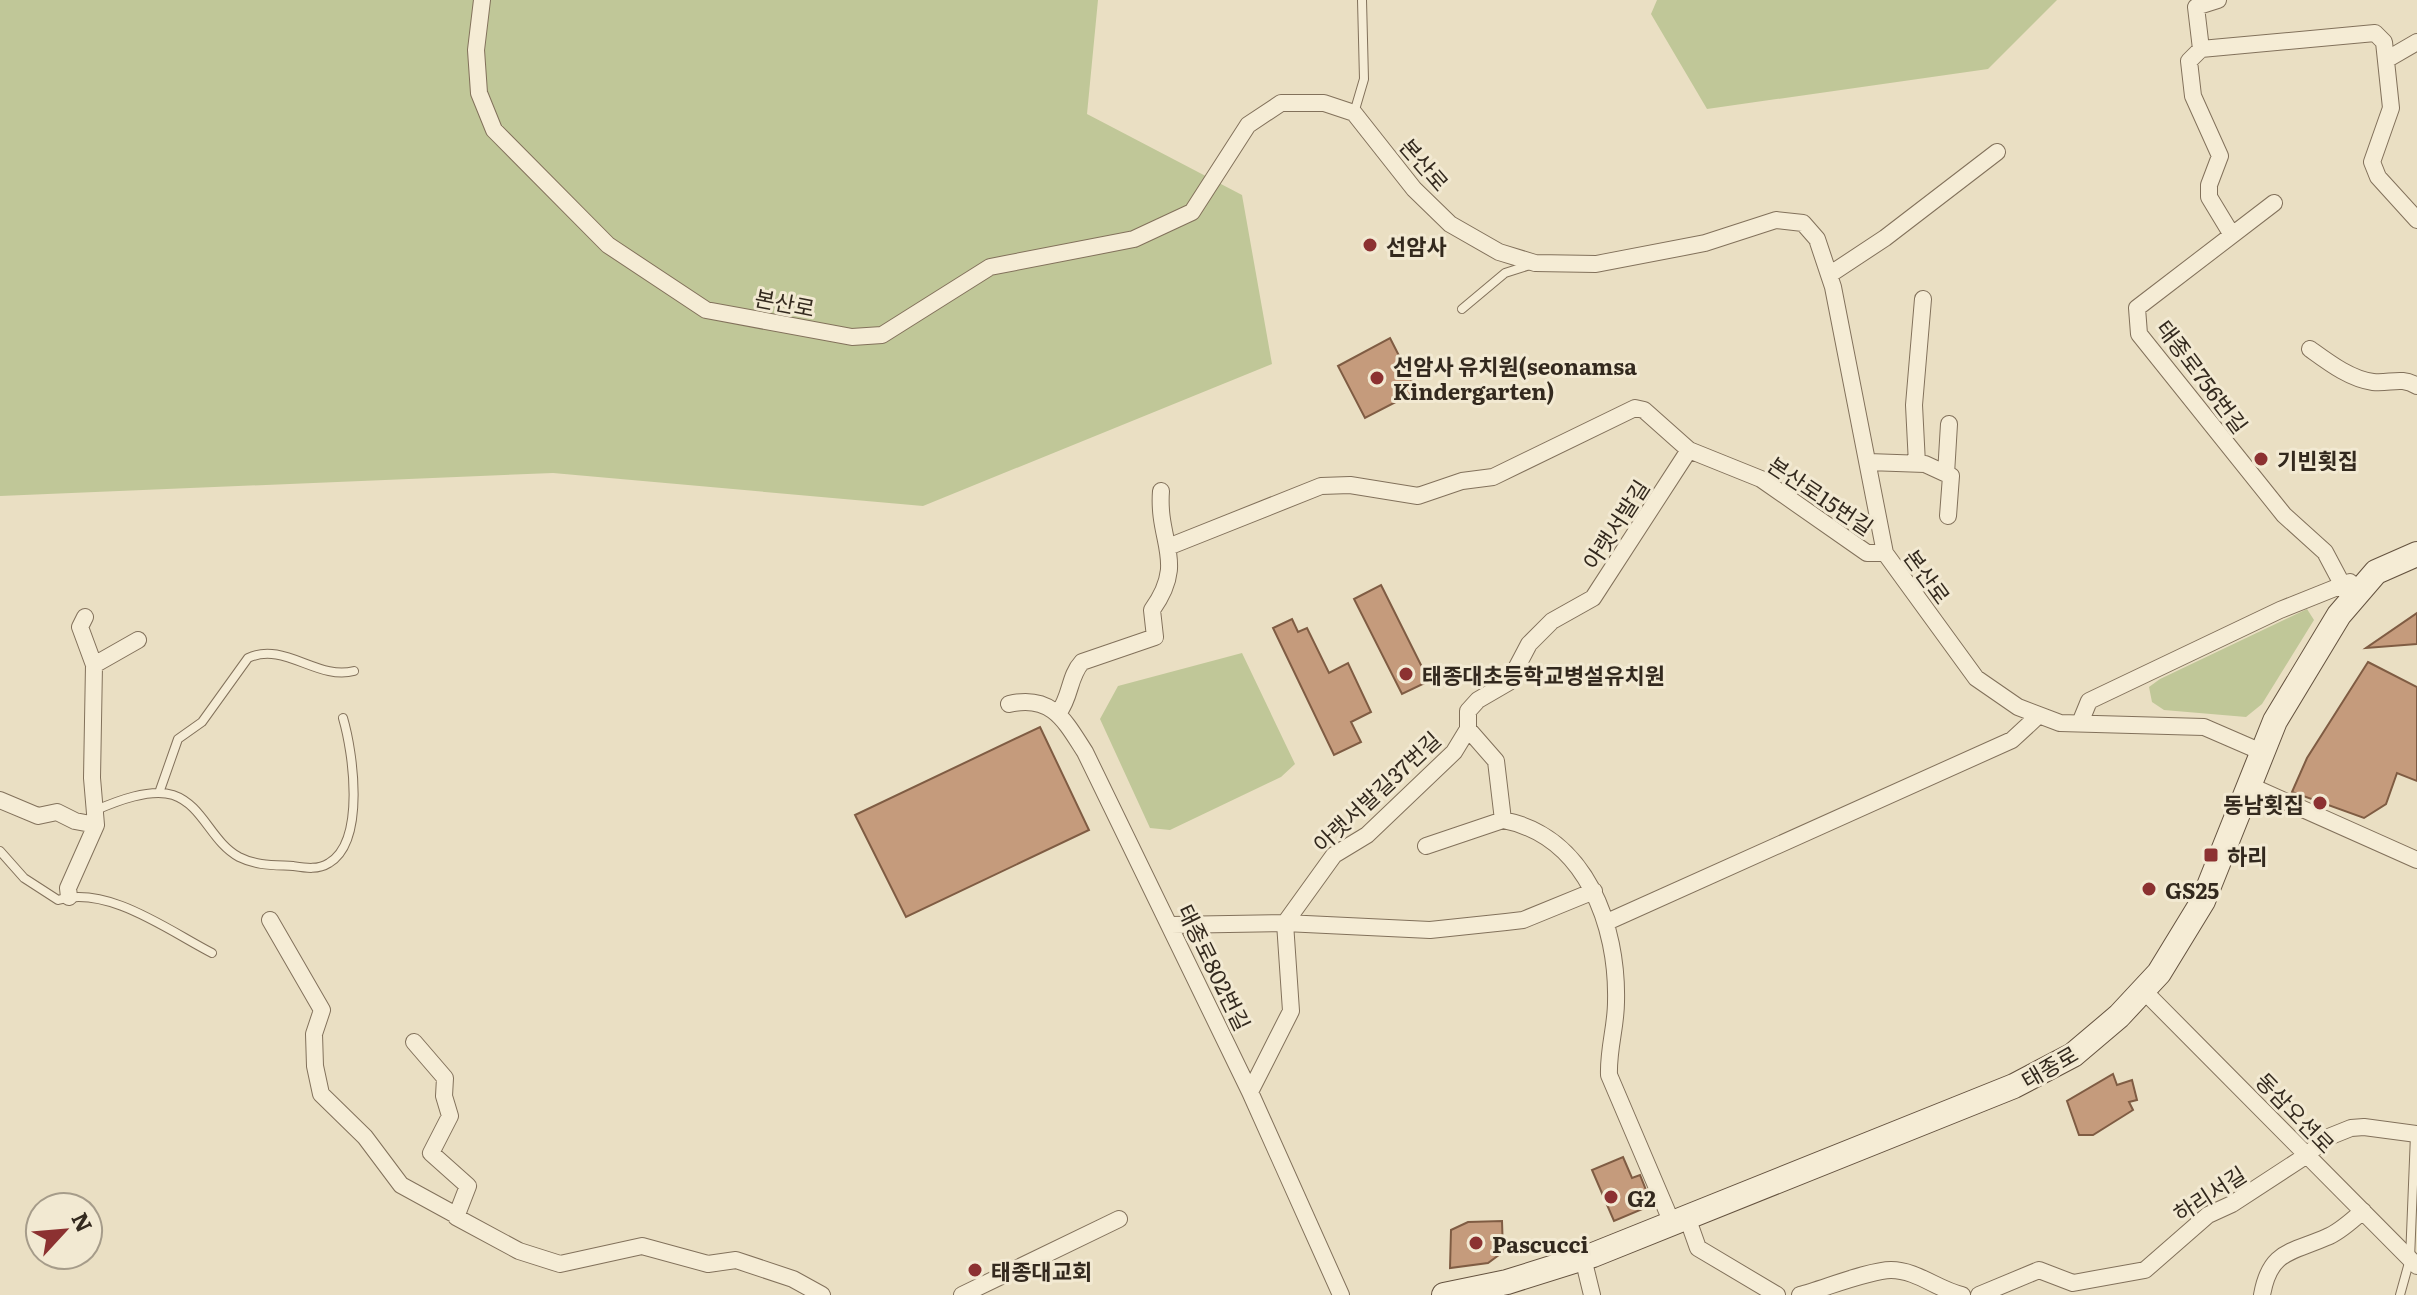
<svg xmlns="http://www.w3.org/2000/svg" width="2417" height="1295" viewBox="0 0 2417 1295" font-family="Literata,'Noto Sans KR',serif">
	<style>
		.green { fill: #c0c798 }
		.building { fill: #c59b7c; stroke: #7f5c43; stroke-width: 2 }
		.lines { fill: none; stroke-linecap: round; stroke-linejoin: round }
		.lane-casing { stroke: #82715b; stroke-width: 10 }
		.street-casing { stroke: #82715b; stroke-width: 18 }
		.secondary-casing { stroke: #64523f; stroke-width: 26 }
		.lane { stroke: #f5ecd5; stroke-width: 8 }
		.street { stroke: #f5ecd5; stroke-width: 16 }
		.secondary { stroke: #f5ecd5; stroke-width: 24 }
		.poi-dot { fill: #8c3131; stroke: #f2e9d2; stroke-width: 3 }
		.labels { text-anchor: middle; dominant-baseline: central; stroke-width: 6; stroke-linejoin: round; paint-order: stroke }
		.street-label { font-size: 22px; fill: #33291e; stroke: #f2e9d2 }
		.poi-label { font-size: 22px; font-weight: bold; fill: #33291e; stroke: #f2e9d2; text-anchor: start }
	</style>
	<rect width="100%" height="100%" fill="#eadfc3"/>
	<path class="green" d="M 0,0 L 1098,0 L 1087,114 L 1242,195 L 1272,364 L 923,506 L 553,473 L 0,496 Z
		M 1657,0 L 2057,0 L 1988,69 L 1707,109 L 1651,14 Z
		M 2307,609 L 2314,620 L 2262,704 L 2246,717 L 2164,710 L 2152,702 L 2149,687 L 2160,679 Z
		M 1242,653 L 1295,764 L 1281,777 L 1170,830 L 1150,828 L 1100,719 L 1118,686 Z"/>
	<path class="building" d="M 1390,338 L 1417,391 L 1365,418 L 1338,366 Z
		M 1381,585 L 1429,681 L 1402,694 L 1354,599 Z
		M 2417,613 L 2417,644 L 2366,648 Z
		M 1292,619 L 1298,632 L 1307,628 L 1329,673 L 1348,663 L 1371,712 L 1351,722 L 1361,742 L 1334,755 L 1273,628 Z
		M 2368,662 L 2417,687 L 2417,781 L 2397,773 L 2386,804 L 2364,818 L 2292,792 L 2307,758 Z
		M 1040,727 L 1089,830 L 906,917 L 855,815 Z
		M 2113,1074 L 2117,1085 L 2132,1080 L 2137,1100 L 2129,1102 L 2133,1110 L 2093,1135 L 2079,1135 L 2067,1101 Z
		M 1623,1157 L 1632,1178 L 1640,1175 L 1652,1205 L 1614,1221 L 1592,1170 Z
		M 1502,1221 L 1503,1252 L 1488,1263 L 1450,1268 L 1451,1230 L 1468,1222 Z"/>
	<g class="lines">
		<g class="lane-casing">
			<path id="lane" d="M 1354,113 L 1364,79 L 1362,0
				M 1462,309 L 1505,273 L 1530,265
				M 159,793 L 178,739 L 202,722 L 248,658 C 284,641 318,681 354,671
				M 96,810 C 117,801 150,788 173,795 C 203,805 211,842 239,857 C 257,866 274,865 293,866 C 306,868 318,870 329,863 C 366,841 353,752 343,718
				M 0,851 L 24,878 L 58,900 C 108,885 169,931 212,953
				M 2400,1295 L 2410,1259 L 2415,1135"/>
		</g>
		<g class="street-casing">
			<path id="street" d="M 482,0 L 476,50 L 479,93 L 494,130 L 608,245 L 706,310 L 852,337 L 882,335 L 990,267 L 1134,239 L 1192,212 L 1248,125 L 1281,103 L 1324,103 L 1354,113 L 1414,189 L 1450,224 L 1499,252 L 1535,263 L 1596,264 L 1705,243 L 1776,220 L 1803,223 L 1817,239 L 1833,287 L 1885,553 L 1976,678 L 2018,707 L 2060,723 L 2204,727 L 2264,753
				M 2218,0 L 2196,7 L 2201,49 L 2189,61 L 2193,96 L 2220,156 L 2209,185 L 2209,197 L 2232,235
				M 2201,49 L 2375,33 L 2384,42 L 2391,108 L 2372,162 L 2378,177 L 2417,220
				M 2386,60 L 2417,42
				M 2274,203 L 2137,308 L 2139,334 L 2284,515 L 2325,552 L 2351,601
				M 1829,275 L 1885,238 L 1997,152
				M 2310,349 C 2328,362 2350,379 2373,382 C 2390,384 2401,376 2417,386
				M 1868,462 L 1925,464 L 1951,476 L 1948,516
				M 1917,464 L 1914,405 L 1923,299
				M 1946,474 L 1949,424
				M 1168,547 L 1321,486 L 1350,485 L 1418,496 L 1462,481 L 1493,477 L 1635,408 L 1644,410 L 1689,450 L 1761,479 L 1867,553 L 1885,553
				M 94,665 L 138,640
				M 1009,704 C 1052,694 1065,721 1085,752 L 1250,1092 L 1341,1295
				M 1059,712 C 1071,696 1069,676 1082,662 L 1155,637 L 1152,610 C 1187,561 1157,543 1161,491
				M 2080,723 L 2089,701 L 2280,610 L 2350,582
				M 1468,729 L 1496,761 L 1503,820
				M 2251,786 L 2417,860
				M 0,800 L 38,816 L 57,812 L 75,821 L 96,825
				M 1426,846 L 1503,820 C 1586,836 1618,926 1616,1002 C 1616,1027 1608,1049 1609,1075 L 1672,1223
				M 69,897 L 68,888 L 96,825 L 92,778 L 94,665 L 80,627 L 85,617
				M 270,920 L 322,1010 L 314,1034 L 315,1066 L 321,1094 L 365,1137 L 401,1185 L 454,1214
				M 1607,922 L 2012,740 L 2039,715
				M 1171,925 L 1285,923 L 1334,855 L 1367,835 L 1454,752 L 1468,729 L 1468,711 L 1478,700 L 1509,682 L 1529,644 L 1552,621 L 1593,598 L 1689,450
				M 2143,990 L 2417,1266
				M 414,1042 L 445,1078 L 444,1096 L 450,1116 L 431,1153 L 468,1186 L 456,1217 L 519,1251 L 560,1264 L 642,1246 L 708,1264 L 736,1260 L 793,1279 L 822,1295
				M 1250,1092 L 1291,1011 L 1285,923 L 1430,930 L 1506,922 L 1523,920 L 1594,891
				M 1687,1217 L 1698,1248 L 1777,1295
				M 1583,1258 L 1592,1295
				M 962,1295 L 1119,1219
				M 1800,1295 C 1823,1289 1870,1270 1891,1270 C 1917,1270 1938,1290 1962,1295
				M 1979,1295 L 2039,1270 L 2073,1283 L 2145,1270 L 2208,1215 L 2232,1204 L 2307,1155 L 2326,1138 L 2351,1128 L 2364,1127 L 2417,1134
				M 2262,1295 C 2270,1250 2291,1253 2327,1237 C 2340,1232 2352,1220 2363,1211"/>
		</g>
		<g class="secondary-casing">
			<path id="secondary" d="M 1444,1295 L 1507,1282 L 1593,1255 L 2014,1086 L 2073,1055 L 2119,1016 L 2159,973 L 2203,901 L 2275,721 L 2339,615 L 2376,572 L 2417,554"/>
		</g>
		<use href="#lane" class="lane"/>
		<use href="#street" class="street"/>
		<use href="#secondary" class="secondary"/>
	</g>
	<g class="poi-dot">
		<circle cx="1370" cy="245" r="8"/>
		<circle cx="1377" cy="378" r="8"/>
		<circle cx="2261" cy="459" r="8"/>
		<circle cx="1406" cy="674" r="8"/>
		<circle cx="2320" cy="803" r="8"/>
		<rect x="2203" y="847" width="16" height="16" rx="4"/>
		<circle cx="2149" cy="889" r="8"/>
		<circle cx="1611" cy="1197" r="8"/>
		<circle cx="1476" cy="1243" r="8"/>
		<circle cx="975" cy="1270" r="8"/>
	</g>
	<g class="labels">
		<g class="street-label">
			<text transform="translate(1425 164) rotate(49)">본산로</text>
			<text transform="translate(785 302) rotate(11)">본산로</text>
			<text transform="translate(2203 376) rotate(53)">태종로756번길</text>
			<text transform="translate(1821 495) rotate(34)">본산로15번길</text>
			<text transform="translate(1615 524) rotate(-57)">아랫서발길</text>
			<text transform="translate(1928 576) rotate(54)">본산로</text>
			<text transform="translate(1376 791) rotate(-43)">아랫서발길37번길</text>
			<text transform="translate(1215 967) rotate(64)">태종로802번길</text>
			<text transform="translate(2049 1066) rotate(-30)">태종로</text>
			<text transform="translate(2296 1112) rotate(46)">동삼오션로</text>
			<text transform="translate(2209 1193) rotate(-33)">하리서길</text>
		</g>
		<g class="poi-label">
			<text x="1386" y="245">선암사</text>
			<text x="1393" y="365">선암사 유치원(seonamsa<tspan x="1393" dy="25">Kindergarten)</tspan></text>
			<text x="2277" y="459">기빈횟집</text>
			<text x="1422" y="674">태종대초등학교병설유치원</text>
			<text x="2304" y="803" text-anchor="end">동남횟집</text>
			<text x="2227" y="855">하리</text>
			<text x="2165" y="889">GS25</text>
			<text x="1627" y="1197">G2</text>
			<text x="1492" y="1243">Pascucci</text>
			<text x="991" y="1270">태종대교회</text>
		</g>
	</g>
	<g transform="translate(64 1231) rotate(64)"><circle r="38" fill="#f2e9d2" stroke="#a69c8a" stroke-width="2"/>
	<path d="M0-6L14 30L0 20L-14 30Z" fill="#8c3131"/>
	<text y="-12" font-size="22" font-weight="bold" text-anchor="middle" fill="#33291e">N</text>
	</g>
</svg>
